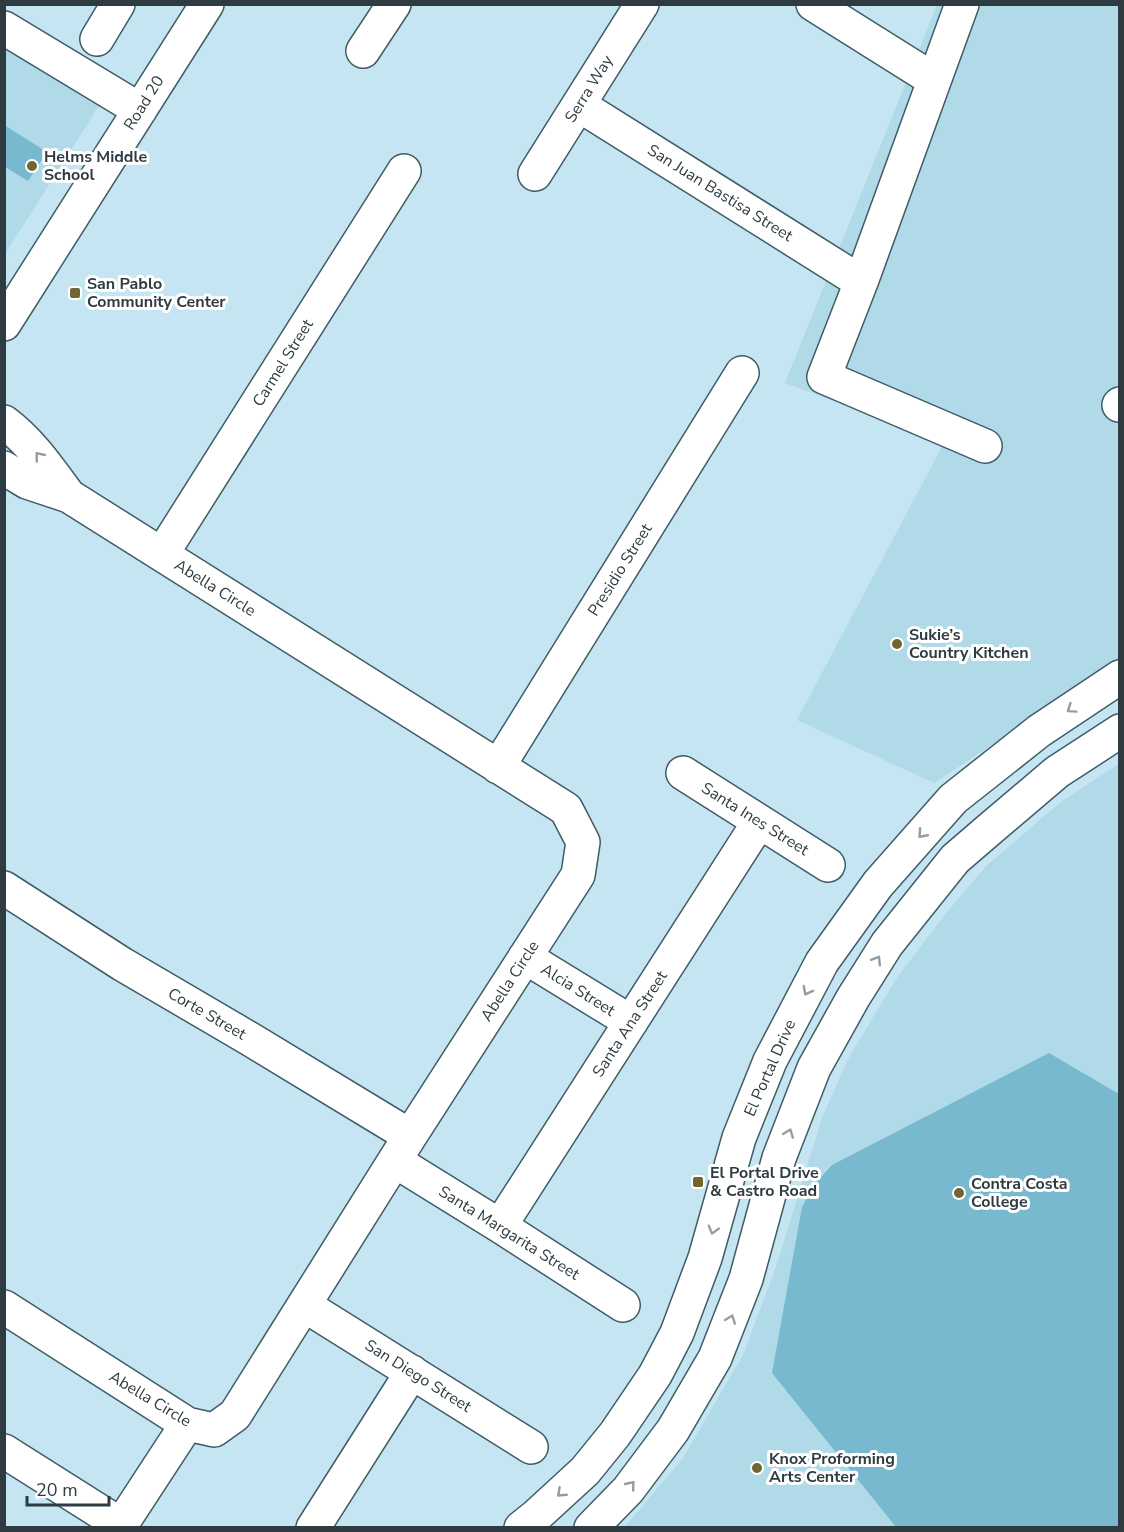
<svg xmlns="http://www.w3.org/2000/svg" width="1124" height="1532" viewBox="0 0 1124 1532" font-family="'Nunito Sans',sans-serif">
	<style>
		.built { fill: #b0dae8 }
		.green { fill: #78b9cf }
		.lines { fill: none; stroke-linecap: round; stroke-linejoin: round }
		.minor-casing { stroke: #3f5c66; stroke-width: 36 }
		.major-casing { stroke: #3f5c66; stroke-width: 36 }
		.minor { stroke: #fff; stroke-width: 33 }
		.major { stroke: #fff; stroke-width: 33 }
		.oneway { stroke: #969da0 }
		.poi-dot { fill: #716532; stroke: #fff; stroke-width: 2 }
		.labels { text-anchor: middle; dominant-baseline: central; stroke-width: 6; stroke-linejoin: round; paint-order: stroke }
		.street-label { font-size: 16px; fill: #2e3b40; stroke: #fff }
		.poi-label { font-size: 16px; font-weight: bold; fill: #2e3b40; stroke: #fff; text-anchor: start }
	</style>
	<rect width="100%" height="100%" fill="#c4e5f1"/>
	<path class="built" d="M 937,5 L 1119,5 L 1119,661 L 934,783 L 797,720 L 945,441 L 785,383 Z
		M 5,12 L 116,79 L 5,254 Z
		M 1119,764 L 1119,1527 L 624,1528 L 683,1458 L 743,1355 L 776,1267 L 822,1118 L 848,1059 L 896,979 L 943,917 L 986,866 L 1062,801 Z"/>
	<path class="green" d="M 4,125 L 47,152 L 28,181 L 5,167 Z
		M 1049,1053 L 1119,1094 L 1119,1527 L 896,1527 L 772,1373 L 802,1207 L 813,1186 L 832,1165 Z"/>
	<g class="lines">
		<g class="minor-casing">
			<path id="minor" d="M 813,4 L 934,80
				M 962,4 L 861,282 L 824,377 L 985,446
				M 4,28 L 140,110
				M 97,39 L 118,4
				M 363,51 L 394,4
				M 579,105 L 861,282
				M 535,174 L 642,4
				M 4,324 L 207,4
				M 1119,405 L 1120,404
				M 4,422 C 31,442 49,469 69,496
				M 4,468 L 27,482 L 69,496 L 566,809 L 583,842 L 578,875 L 410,1136 L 235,1415 L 214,1430 L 187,1424 L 4,1307
				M 162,554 L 404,171
				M 498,767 L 742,373
				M 683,773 L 828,865
				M 4,888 L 122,964 L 250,1039 L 410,1136
				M 525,957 L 631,1022
				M 395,1161 L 500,1226 L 623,1305
				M 500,1226 L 759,822
				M 304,1305 L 531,1447
				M 4,1451 L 121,1525 L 187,1424
				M 313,1528 L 412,1372"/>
		</g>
		<g class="major-casing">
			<path id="major" d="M 521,1528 L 536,1516 L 585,1471 L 615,1434 L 655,1375 L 664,1358 L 677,1333 L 705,1258 L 739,1138 L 770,1061 L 822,962 L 878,884 L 953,799 L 1039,731 L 1120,677
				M 591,1528 L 628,1490 L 673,1430 L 715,1358 L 746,1279 L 779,1158 L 814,1068 L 853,998 L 887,944 L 955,859 L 991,828 L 1057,772 L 1120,731"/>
		</g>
		<use href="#minor" class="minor"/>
		<use href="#major" class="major"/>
	</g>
	<defs><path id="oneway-chevron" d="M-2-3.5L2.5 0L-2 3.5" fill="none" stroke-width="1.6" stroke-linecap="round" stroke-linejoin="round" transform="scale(1.5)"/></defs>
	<g class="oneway">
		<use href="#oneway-chevron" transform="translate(39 456) rotate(-129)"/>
		<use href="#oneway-chevron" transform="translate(1071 709) rotate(146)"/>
		<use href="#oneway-chevron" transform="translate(922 834) rotate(132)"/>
		<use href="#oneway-chevron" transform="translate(877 960) rotate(-58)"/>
		<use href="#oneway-chevron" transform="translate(807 991) rotate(118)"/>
		<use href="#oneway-chevron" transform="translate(789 1133) rotate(-69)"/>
		<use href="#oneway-chevron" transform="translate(713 1230) rotate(106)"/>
		<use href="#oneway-chevron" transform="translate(731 1319) rotate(-69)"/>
		<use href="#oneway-chevron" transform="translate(631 1485) rotate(-51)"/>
		<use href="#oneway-chevron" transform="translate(561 1493) rotate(137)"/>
	</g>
	<g class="poi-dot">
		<circle cx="32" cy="166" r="6"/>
		<rect x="69" y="287" width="12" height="12" rx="3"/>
		<circle cx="897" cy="644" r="6"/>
		<rect x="692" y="1176" width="12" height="12" rx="3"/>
		<circle cx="959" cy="1193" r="6"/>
		<circle cx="757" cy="1468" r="6"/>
	</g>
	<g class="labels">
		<g class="street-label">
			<text transform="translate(589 89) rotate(-58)">Serra Way</text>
			<text transform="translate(144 103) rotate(-58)">Road 20</text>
			<text transform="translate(720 193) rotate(32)">San Juan Bastisa Street</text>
			<text transform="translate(283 363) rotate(-58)">Carmel Street</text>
			<text transform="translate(620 570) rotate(-58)">Presidio Street</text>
			<text transform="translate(215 588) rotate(32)">Abella Circle</text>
			<text transform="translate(755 819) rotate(32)">Santa Ines Street</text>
			<text transform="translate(510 981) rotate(-57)">Abella Circle</text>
			<text transform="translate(578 990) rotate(32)">Alcia Street</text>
			<text transform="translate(207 1014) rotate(30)">Corte Street</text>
			<text transform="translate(630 1024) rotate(-57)">Santa Ana Street</text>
			<text transform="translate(770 1068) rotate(-66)">El Portal Drive</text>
			<text transform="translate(509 1233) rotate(32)">Santa Margarita Street</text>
			<text transform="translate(418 1376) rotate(32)">San Diego Street</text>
			<text transform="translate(150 1399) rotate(31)">Abella Circle</text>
		</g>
		<g class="poi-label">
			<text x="44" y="157">Helms Middle<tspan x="44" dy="18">School</tspan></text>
			<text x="87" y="284">San Pablo<tspan x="87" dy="18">Community Center</tspan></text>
			<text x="909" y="635">Sukie’s<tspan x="909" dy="18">Country Kitchen</tspan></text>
			<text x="710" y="1173">El Portal Drive<tspan x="710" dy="18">&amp; Castro Road</tspan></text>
			<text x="971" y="1184">Contra Costa<tspan x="971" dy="18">College</tspan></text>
			<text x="769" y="1459">Knox Proforming<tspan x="769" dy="18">Arts Center</tspan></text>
		</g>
	</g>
	<rect width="1124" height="1532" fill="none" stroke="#2e3b40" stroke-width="12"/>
	<path d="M27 1496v9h82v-9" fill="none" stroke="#2e3b40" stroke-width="3"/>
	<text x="36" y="1496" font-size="18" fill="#2e3b40" stroke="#ffffff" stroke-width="4.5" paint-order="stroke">20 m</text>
</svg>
